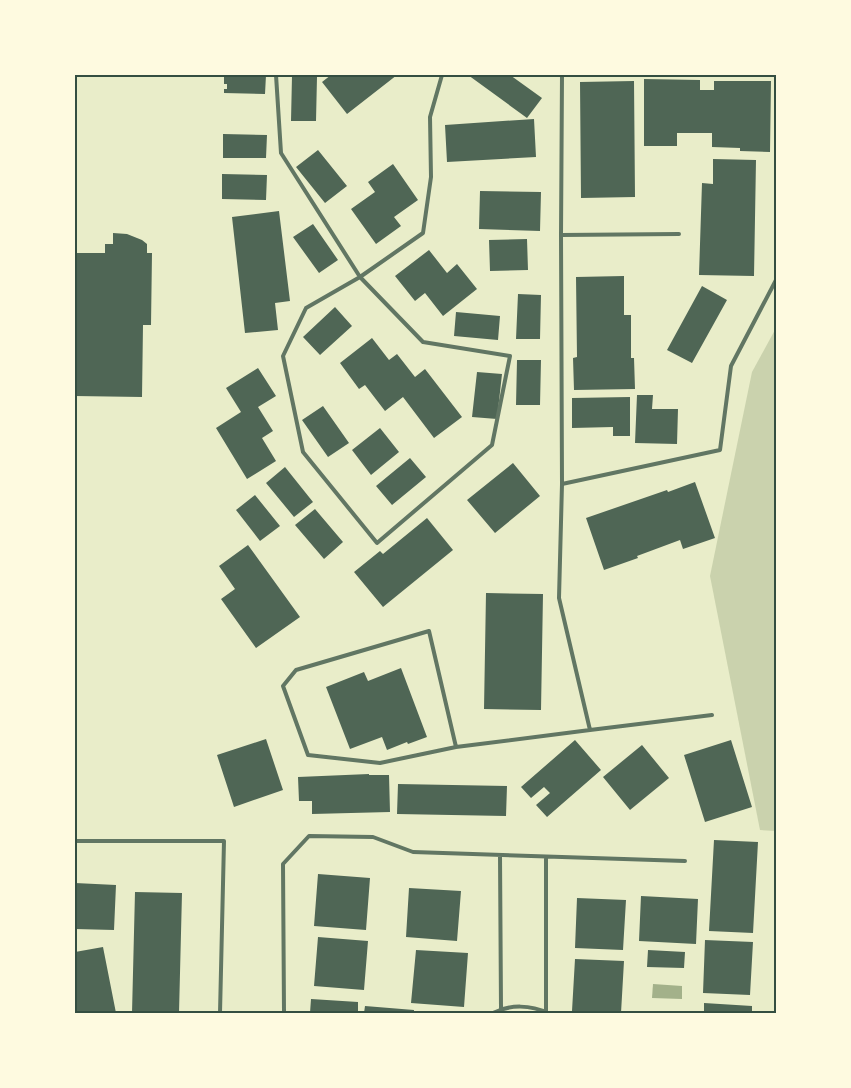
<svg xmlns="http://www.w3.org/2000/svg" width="851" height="1088" viewBox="0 0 851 1088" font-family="'Source Serif 4',serif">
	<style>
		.green { fill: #cad2ad }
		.water { fill: #a3b18a }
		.building { fill: #4f6655 }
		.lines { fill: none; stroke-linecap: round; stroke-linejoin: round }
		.service { stroke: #617663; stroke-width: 4 }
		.neatline { fill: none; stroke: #344e41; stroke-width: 2 }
	</style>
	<rect width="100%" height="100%" fill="#e9edc9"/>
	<path class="green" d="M 776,328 L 776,831 L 760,830 L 710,576 L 752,372 Z"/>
	<path class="water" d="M 653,984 L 682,986 L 682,999 L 652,998 Z"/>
	<path class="building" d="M 224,75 L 266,75 L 265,94 L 224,93 L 224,89 L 227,89 L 227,84 L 224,84 Z
		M 331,75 L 397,75 L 347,114 L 322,82 Z
		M 468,75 L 510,75 L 542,98 L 527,118 Z
		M 292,76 L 317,77 L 316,121 L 291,121 Z
		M 644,79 L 700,80 L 700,90 L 714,90 L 714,81 L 771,81 L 770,152 L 740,151 L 740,148 L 712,147 L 712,133 L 677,133 L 677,146 L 644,146 Z
		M 634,81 L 635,197 L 581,198 L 580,82 Z
		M 534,119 L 536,157 L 447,162 L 445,125 Z
		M 223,134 L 267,135 L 266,158 L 223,158 Z
		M 318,150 L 347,186 L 325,203 L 296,167 Z
		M 713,159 L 756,160 L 754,276 L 699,275 L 702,183 L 713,184 Z
		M 393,164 L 418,200 L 394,217 L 401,226 L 376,244 L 351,209 L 375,192 L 368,182 Z
		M 222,174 L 267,175 L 266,200 L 222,199 Z
		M 480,191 L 541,192 L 540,231 L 479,229 Z
		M 279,211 L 290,301 L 275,303 L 278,330 L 245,333 L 232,217 Z
		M 313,224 L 338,260 L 319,273 L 293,237 Z
		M 113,233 L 127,234 L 142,240 L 147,244 L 147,253 L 152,253 L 151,325 L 143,325 L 142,397 L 75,396 L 75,253 L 105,253 L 105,244 L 113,244 Z
		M 527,239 L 528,270 L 490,271 L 489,240 Z
		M 429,250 L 447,273 L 457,264 L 477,289 L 443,316 L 425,293 L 415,301 L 395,276 Z
		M 624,276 L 624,315 L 631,315 L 631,358 L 634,358 L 635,389 L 574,390 L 573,358 L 577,357 L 576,277 Z
		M 702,286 L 727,300 L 692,363 L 667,350 Z
		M 518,294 L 541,295 L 540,339 L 516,339 Z
		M 335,307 L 352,326 L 320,355 L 303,337 Z
		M 456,312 L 500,316 L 498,340 L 454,336 Z
		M 372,338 L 389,360 L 397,354 L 415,377 L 425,369 L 462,417 L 434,438 L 403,397 L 385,411 L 365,385 L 359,389 L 340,363 Z
		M 517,360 L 541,360 L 540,405 L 516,405 Z
		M 258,368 L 276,396 L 258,407 L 273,431 L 262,438 L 276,461 L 247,479 L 216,428 L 241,412 L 226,388 Z
		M 477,372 L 502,374 L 497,419 L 472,417 Z
		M 637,395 L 653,395 L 652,409 L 678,409 L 677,444 L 635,443 Z
		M 630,397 L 630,436 L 613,436 L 613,427 L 572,428 L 572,398 Z
		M 323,406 L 349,443 L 328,457 L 302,420 Z
		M 380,428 L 399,452 L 371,475 L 352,450 Z
		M 410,458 L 426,477 L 392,505 L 376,486 Z
		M 513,463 L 540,496 L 495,533 L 467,500 Z
		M 285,467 L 313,502 L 294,517 L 266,483 Z
		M 695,482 L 715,538 L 683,549 L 680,540 L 637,556 L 638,558 L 604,570 L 586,518 L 667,490 L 668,492 Z
		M 255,495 L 280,526 L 260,541 L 236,510 Z
		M 315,509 L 343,542 L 324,559 L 295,525 Z
		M 427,518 L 453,550 L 383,607 L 354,572 L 380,551 L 383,554 Z
		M 248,545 L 300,617 L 256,648 L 221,599 L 235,589 L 219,566 Z
		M 486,593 L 543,594 L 541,710 L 484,709 Z
		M 401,668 L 427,737 L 408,744 L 407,742 L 387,750 L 382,737 L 350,749 L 326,687 L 364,672 L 368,681 Z
		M 266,739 L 283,790 L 234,807 L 217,755 Z
		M 575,740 L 601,770 L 547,817 L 536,805 L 550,793 L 544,787 L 531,798 L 521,787 Z
		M 731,740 L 752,807 L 705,822 L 684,755 Z
		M 642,745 L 669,778 L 630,810 L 603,777 Z
		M 369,774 L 369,775 L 389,775 L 390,812 L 312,814 L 312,801 L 299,801 L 298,777 Z
		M 398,784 L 507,786 L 506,816 L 397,814 Z
		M 714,840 L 758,842 L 753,933 L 709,931 Z
		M 318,874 L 370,878 L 366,930 L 314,926 Z
		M 75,883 L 116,885 L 114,930 L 75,929 Z
		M 409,888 L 461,891 L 457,941 L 406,937 Z
		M 135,892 L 182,893 L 179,1013 L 132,1013 Z
		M 641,896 L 698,899 L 696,944 L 639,941 Z
		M 577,898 L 626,900 L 623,950 L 575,948 Z
		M 318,937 L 368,941 L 364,990 L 314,986 Z
		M 705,940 L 753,942 L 750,995 L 703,993 Z
		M 103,947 L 116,1013 L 75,1013 L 75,952 Z
		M 416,950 L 468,953 L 464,1007 L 411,1003 Z
		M 648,950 L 685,952 L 684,968 L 647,967 Z
		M 575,959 L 624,961 L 621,1013 L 572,1011 Z
		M 311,999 L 358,1002 L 358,1013 L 310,1013 Z
		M 704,1003 L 752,1006 L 752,1013 L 704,1013 Z
		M 365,1006 L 414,1010 L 414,1013 L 364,1013 Z"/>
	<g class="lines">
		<path class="service" d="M 276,75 L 281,153 L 360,277 L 423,233 L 431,177 L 430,117 L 442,75
			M 562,75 L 561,235 L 679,234
			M 561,235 L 562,484 L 720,450 L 731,366 L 776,280
			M 360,277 L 423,342 L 510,356 L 492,445 L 377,543 L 303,452 L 283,356 L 306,308 Z
			M 562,484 L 559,598 L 590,730 L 712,715
			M 456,747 L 380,763 L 308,755 L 283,686 L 296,670 L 429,631 L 456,747 L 590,730
			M 75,841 L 224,841 L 220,1013
			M 500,855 L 501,1009
			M 546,857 L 546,1012
			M 284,1013 L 283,864 L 309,836 L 373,837 L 413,852 L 685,861
			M 493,1013 C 510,1004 531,1005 548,1013"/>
	</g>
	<rect width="851" height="1088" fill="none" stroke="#fefae0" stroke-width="152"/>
	<rect x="76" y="76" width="699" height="936" class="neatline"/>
</svg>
